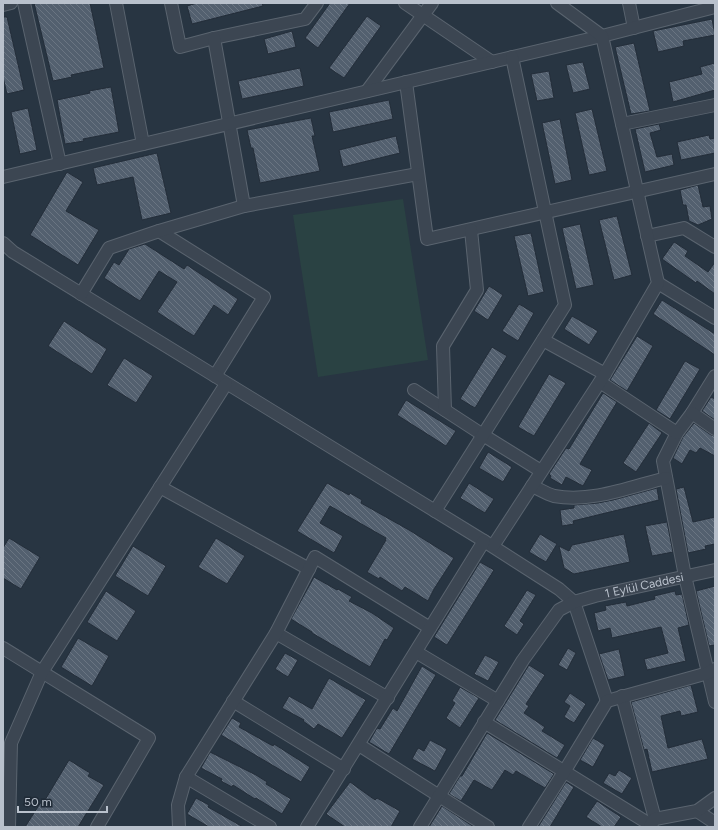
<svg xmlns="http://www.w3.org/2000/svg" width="718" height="830" viewBox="0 0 718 830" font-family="Figtree,sans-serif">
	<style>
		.garden { fill: #2a4243 }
		.building { fill: url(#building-back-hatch); stroke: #232d39 }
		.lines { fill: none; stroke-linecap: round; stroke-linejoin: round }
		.minor-casing { stroke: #5a646f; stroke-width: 14 }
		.minor { stroke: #3c4652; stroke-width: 12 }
		.labels { text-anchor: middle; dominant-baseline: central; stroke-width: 4; stroke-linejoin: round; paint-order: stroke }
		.street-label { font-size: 12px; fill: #b9c1cc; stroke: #202b37 }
	</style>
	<defs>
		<pattern id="building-back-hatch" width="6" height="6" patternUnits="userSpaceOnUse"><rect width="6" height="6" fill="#53606f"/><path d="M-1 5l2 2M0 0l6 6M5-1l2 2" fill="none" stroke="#6a7582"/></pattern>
	</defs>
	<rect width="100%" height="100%" fill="#283542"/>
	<path class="garden" d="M 403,199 L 428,360 L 318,377 L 293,215 Z"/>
	<path class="building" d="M 34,3 L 90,3 L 104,68 L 71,75 L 72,77 L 53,81 Z
		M 197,3 L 262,3 L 263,6 L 192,24 L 187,6 Z
		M 330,3 L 350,3 L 318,48 L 305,38 Z
		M 367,16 L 381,26 L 344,78 L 329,68 Z
		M 3,17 L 7,17 L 24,90 L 7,94 L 3,77 Z
		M 712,19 L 715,35 L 683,41 L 684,46 L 658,52 L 653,31 Z
		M 292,31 L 296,47 L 268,54 L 264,39 Z
		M 634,43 L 650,111 L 631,114 L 615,47 Z
		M 583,62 L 590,89 L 573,93 L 566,65 Z
		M 715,63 L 715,90 L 673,102 L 669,82 L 702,74 L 700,67 Z
		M 300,68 L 304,86 L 242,99 L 238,81 Z
		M 549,71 L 554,98 L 537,101 L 531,74 Z
		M 111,87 L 119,132 L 83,139 L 84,141 L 65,144 L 57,100 L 90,93 L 89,91 Z
		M 389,100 L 393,119 L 333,132 L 329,112 Z
		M 28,108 L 37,150 L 20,154 L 11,112 Z
		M 592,109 L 607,171 L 589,175 L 575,113 Z
		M 311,118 L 315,136 L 312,136 L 320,171 L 260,183 L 253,148 L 251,148 L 247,130 Z
		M 560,119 L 572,180 L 555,184 L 542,123 Z
		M 659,124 L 661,130 L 650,133 L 657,157 L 672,154 L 674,165 L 645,172 L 635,129 Z
		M 709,135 L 710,139 L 715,138 L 715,153 L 681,160 L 677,142 Z
		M 396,136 L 400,153 L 343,167 L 339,150 Z
		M 157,153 L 171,213 L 142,220 L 133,177 L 97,185 L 93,168 Z
		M 67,172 L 83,182 L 66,211 L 99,230 L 78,265 L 30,235 Z
		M 698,185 L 703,207 L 710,206 L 712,219 L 698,225 L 689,221 L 686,205 L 683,205 L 680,190 Z
		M 617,216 L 632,275 L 614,280 L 599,220 Z
		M 580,224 L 594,285 L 576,289 L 562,228 Z
		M 531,233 L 544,292 L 528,296 L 514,236 Z
		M 674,242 L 688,251 L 685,256 L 708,272 L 715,262 L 715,294 L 697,281 L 696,283 L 662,259 Z
		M 145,244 L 184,269 L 187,265 L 238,299 L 228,315 L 214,305 L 194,336 L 157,312 L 177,282 L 159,271 L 140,301 L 104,278 L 114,262 L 119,265 L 129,249 Z
		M 489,286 L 503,295 L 488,320 L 474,311 Z
		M 662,300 L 715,334 L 715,355 L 653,314 Z
		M 519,304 L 534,313 L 518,341 L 502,331 Z
		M 572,316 L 598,331 L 589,345 L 564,329 Z
		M 64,321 L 107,349 L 92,374 L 48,346 Z
		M 637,336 L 653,346 L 627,391 L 610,380 Z
		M 492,347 L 507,356 L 475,408 L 460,399 Z
		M 124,358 L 153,376 L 136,403 L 107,385 Z
		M 685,361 L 700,369 L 670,419 L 656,410 Z
		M 549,374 L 566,383 L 534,436 L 518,427 Z
		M 603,393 L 617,402 L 580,464 L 592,470 L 583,486 L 566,477 L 562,485 L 550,478 L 551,476 L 549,474 L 566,448 L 569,449 Z
		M 711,397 L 715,399 L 715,420 L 702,411 Z
		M 406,400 L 456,431 L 446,446 L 397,415 Z
		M 649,423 L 662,433 L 636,472 L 623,463 Z
		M 694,423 L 711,435 L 715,436 L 715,456 L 700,448 L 696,453 L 690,450 L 682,464 L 673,458 L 683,437 Z
		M 488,452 L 512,467 L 503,482 L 479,468 Z
		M 327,483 L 349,495 L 350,493 L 362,500 L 361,503 L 409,530 L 454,558 L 434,589 L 428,601 L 405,587 L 402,591 L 380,577 L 379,579 L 367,572 L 386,540 L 385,540 L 386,538 L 330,506 L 320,523 L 343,536 L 334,553 L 297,531 Z
		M 469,483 L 494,499 L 485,513 L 460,498 Z
		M 684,487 L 693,522 L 715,517 L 715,544 L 705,546 L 706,549 L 688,553 L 676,489 Z
		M 657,488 L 659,500 L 573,521 L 574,524 L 562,526 L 560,510 L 574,508 L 574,505 L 598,503 L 613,500 Z
		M 667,522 L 673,552 L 652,556 L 645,526 Z
		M 540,534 L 557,544 L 546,562 L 529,552 Z
		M 624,534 L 630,562 L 574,574 L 564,568 L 559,546 L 569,551 L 572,545 Z
		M 9,538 L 40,557 L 21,589 L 3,578 L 3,548 Z
		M 216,538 L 245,556 L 227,584 L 198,567 Z
		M 133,546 L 166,566 L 148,596 L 115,576 Z
		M 480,562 L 494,570 L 447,645 L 434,637 Z
		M 314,577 L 337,590 L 338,589 L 352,597 L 349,601 L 372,613 L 394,628 L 387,640 L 385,639 L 370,667 L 312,633 L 312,632 L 291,619 Z
		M 715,586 L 715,645 L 709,646 L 696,591 Z
		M 527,590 L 536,595 L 520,621 L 524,624 L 517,635 L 504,626 Z
		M 106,591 L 136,611 L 117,641 L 87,622 Z
		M 675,591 L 676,595 L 682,594 L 689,625 L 678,628 L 686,661 L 647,670 L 644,659 L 668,653 L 661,627 L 612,638 L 610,628 L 598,631 L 594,613 L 606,610 L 605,606 L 626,602 L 627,606 L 655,599 L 654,596 Z
		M 78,638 L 109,656 L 92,686 L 61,667 Z
		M 568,648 L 576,653 L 567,670 L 558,665 Z
		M 619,649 L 625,676 L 608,680 L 599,654 Z
		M 285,653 L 298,660 L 288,677 L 275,669 Z
		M 485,655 L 499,662 L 488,681 L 474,674 Z
		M 529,665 L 545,675 L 526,704 L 529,706 L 524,713 L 545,727 L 542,731 L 565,745 L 557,758 L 495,720 Z
		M 422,666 L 436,675 L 389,754 L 369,742 L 377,728 L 380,729 L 393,708 L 397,711 Z
		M 329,678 L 366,700 L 342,738 L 318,724 L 314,729 L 303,721 L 304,720 L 282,708 L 289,696 L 312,709 Z
		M 691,685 L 698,712 L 681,716 L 680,711 L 661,716 L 668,748 L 702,739 L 708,759 L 652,772 L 647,749 L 644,750 L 631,702 Z
		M 460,687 L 479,698 L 460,728 L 446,718 L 455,703 L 452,701 Z
		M 570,693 L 586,704 L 574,723 L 564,717 L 570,706 L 564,702 Z
		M 232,718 L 241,723 L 239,727 L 273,746 L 274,744 L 310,767 L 301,782 L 221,735 Z
		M 487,733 L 554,774 L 545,788 L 516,771 L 513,775 L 505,770 L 492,790 L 474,780 L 461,801 L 449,794 L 460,776 L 462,776 Z
		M 593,738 L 605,745 L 593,767 L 580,760 Z
		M 430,740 L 447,749 L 435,771 L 412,759 L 418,748 L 424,751 Z
		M 210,752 L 256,775 L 267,782 L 266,784 L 291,799 L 282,814 L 256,798 L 255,799 L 233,785 L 232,787 L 221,781 L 222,779 L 201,768 Z
		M 69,760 L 90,773 L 88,776 L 104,785 L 78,827 L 25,827 L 43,799 L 45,800 Z
		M 619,770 L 632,778 L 622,794 L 603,783 L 609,773 L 615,776 Z
		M 350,782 L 375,800 L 377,798 L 400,811 L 391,827 L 345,827 L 326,814 Z
		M 566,782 L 574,787 L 550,827 L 538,827 Z
		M 196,798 L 209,805 L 208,807 L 243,827 L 209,827 L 187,814 Z
		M 597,801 L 621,817 L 614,827 L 602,827 L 586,817 Z
		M 442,806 L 474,827 L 429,827 Z"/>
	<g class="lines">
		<g class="minor-casing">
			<g id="minor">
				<path d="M 24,3 L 60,164"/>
				<path d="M 116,3 L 143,144"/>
				<path d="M 171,3 L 180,47 L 214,38 L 305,19 L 317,3"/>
				<path d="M 405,3 L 492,62"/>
				<path d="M 629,3 L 634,28"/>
				<path d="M 3,5 L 11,3"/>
				<path d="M 214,38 L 244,206"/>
				<path d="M 406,82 L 427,239 L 715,174"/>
				<path d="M 367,91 L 432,3"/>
				<path d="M 622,124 L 715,105"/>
				<path d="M 3,177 L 602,36 L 715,7"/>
				<path d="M 159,231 L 264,297 L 215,376"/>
				<path d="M 647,236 L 684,228 L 715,247"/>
				<path d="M 3,243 L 13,252 L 484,541 L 559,589 L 574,602 L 607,701"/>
				<path d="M 658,283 L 715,318"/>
				<path d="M 81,294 L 109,248 L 159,231 L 244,206 L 418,174"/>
				<path d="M 543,340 L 605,374"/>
				<path d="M 715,376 L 692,413 L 677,433 L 663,461 L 685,576 L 715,702"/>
				<path d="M 600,382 L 677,433"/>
				<path d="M 414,390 L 483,435 L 541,471"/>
				<path d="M 445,410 L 443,346 L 477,290 L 471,230"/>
				<path d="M 692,413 L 715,429"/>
				<path d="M 532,486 C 539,489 547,494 554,496 C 592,503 630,487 666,478"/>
				<path d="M 160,487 L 309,569"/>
				<path d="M 435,511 L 565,305 L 512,57"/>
				<path d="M 493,546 L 605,374 L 658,283 L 602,36 L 557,3"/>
				<path d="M 276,633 L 388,698"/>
				<path d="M 3,648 L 149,738 L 97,827"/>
				<path d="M 416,652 L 498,701"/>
				<path d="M 622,696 L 655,819"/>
				<path d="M 233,701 L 344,769"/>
				<path d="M 484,722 L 651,825"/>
				<path d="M 359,745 L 488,827"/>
				<path d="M 186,777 L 270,827"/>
				<path d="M 697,811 L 715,823"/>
				<path d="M 650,826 L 655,819 L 697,811 L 715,798"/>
				<path d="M 9,827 L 11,743 L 42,672 L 226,384"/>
				<path d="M 179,827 L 178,805 L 186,777 L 276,633 L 315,557 L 430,628"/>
				<path d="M 307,827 L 484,541"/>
				<path id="s1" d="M 420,827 L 523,660 L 559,610 L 574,602 L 595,596 L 715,570"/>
				<path d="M 529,827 L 564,772 L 607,701 L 708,673 L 715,669"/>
			</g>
		</g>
		<use href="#minor" class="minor"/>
	</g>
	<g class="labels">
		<g class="street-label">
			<text stroke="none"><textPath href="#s1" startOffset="347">1 Eylül Caddesi</textPath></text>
		</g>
	</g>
	<rect width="718" height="830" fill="none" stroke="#b9c1cc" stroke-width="8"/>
	<path d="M18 806v6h89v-6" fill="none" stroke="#b9c1cc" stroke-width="2"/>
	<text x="24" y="806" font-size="12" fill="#b9c1cc" stroke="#202b37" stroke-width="3" paint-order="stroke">50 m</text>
</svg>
